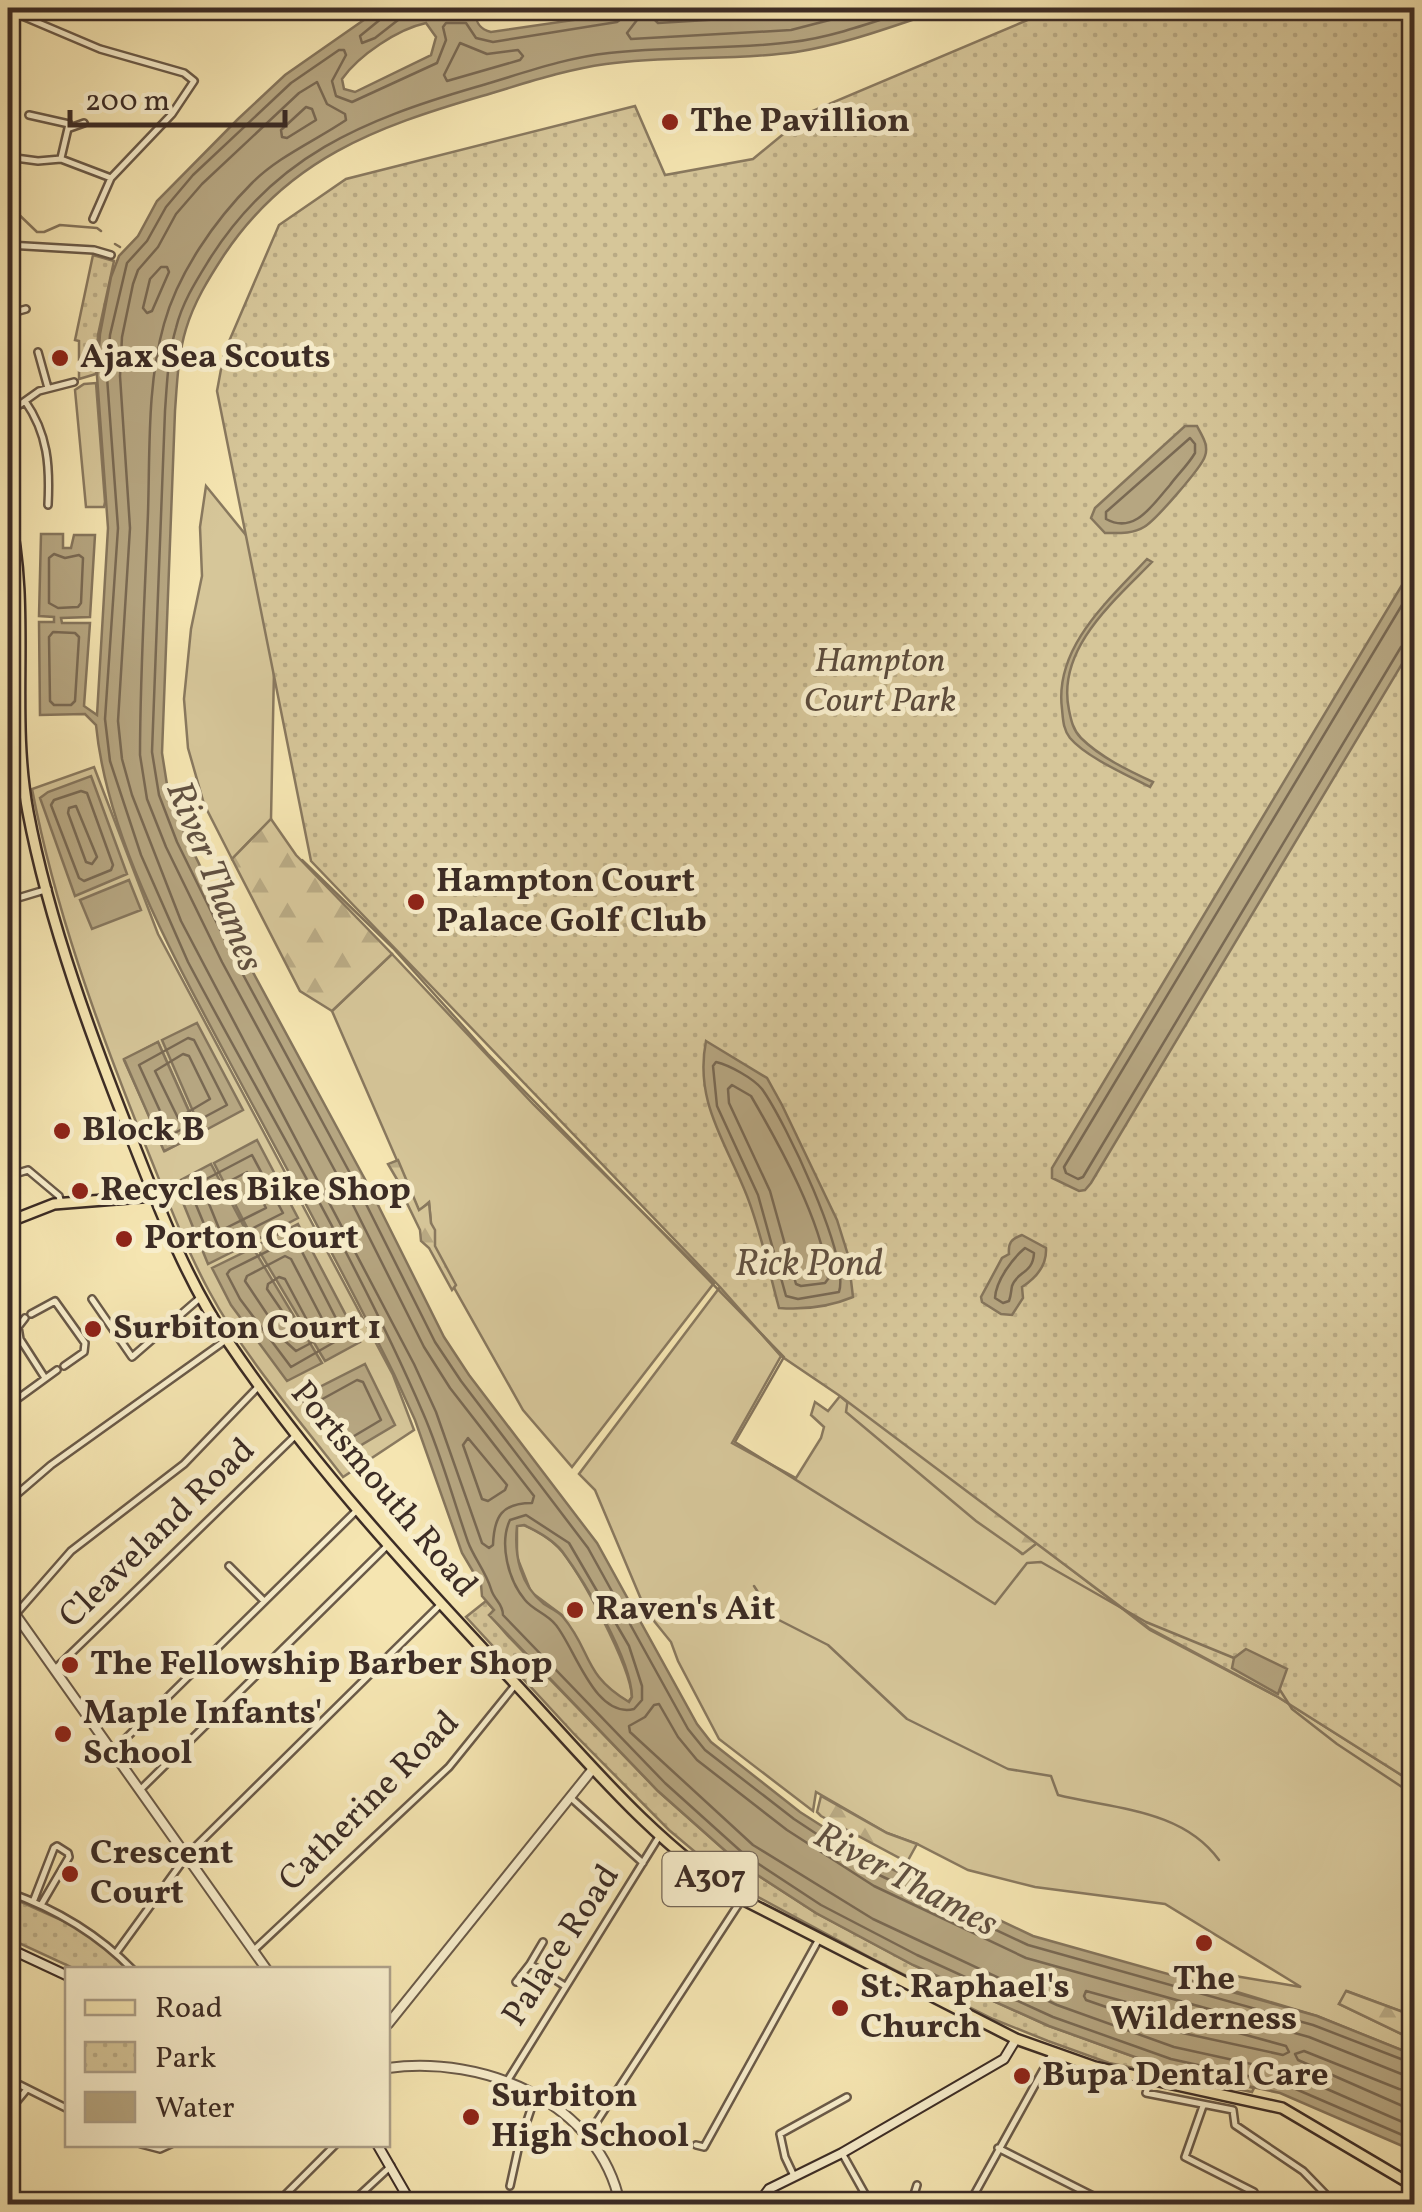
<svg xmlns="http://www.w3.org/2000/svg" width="1422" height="2212" viewBox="0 0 1422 2212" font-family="Vollkorn,serif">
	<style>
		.green { fill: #d6c699; stroke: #89795f; stroke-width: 2.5; fill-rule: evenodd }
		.forest { fill: url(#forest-firs); stroke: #89795f; stroke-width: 2.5 }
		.park { fill: url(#park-dots); stroke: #89795f; stroke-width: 2.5 }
		.water { fill: #b6a681; stroke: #85755c; stroke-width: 2.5; fill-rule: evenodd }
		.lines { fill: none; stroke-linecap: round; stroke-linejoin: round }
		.shore { stroke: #796953; stroke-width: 2.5 }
		.stream { stroke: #85755c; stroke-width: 2.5 }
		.minor-casing { stroke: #6a5a48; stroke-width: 10 }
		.tertiary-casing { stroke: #6a5a48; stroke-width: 12 }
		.secondary-casing { stroke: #3c2c25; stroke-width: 12 }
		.primary-casing { stroke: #3c2c25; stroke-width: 14 }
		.minor { stroke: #f8eecc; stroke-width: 5 }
		.tertiary { stroke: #f8eecc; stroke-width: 8 }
		.secondary { stroke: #f8eecc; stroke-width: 8 }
		.primary { stroke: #f5e5b1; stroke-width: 9 }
		.poi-dot { fill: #8f2418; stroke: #f8eecc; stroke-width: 4 }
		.labels { text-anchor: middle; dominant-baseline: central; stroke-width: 10; stroke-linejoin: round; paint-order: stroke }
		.shield { fill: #f8eecc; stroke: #746657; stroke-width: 2.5 }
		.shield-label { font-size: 32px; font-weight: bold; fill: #3c2c25 }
		.poi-label { font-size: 35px; font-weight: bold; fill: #3c2c25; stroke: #f8eecc; text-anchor: start }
		.park-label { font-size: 35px; font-style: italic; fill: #5b4b3c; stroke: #f8eecc }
		.street-label { font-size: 35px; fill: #3c2c25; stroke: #f8eecc }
		.water-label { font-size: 38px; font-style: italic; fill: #615141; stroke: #f8eecc }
	</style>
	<defs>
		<pattern id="forest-firs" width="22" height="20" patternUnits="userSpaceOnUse" patternTransform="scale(2.5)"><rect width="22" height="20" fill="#d6c699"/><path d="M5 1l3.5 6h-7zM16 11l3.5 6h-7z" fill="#b9aa84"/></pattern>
		<pattern id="park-dots" width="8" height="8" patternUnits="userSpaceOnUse" patternTransform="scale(2.5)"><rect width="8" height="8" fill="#d6c699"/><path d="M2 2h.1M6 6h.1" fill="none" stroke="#b9aa84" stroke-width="1.8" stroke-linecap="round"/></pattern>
	</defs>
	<rect width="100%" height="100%" fill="#f5e5b1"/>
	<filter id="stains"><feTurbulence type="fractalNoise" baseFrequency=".002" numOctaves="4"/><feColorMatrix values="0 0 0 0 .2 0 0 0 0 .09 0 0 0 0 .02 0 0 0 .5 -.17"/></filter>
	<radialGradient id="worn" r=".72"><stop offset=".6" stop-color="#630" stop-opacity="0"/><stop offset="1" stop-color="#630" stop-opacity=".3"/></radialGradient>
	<path class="green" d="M 96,383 L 105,502 L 104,507 L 86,507 L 75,390 L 84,384 Z
		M 206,486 L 276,572 L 271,819 L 232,859 L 204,804 L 188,748 L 184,699 L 191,629 L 202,576 L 200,527 Z
		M 94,767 L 158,934 L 393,1375 L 414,1430 L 343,1477 C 297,1417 245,1358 209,1291 C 183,1243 163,1188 142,1137 C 97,1024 55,909 32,789 ZM 158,1042 L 199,1133 L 165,1151 L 124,1060 Z
		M 392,954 L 534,1105 L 714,1283 L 572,1467 L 523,1410 L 426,1238 L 431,1223 L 429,1202 L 419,1211 L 332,1011 Z
		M 720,1287 L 781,1356 L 732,1443 L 796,1478 L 821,1438 L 824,1427 L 811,1415 L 815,1402 L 828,1411 L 840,1396 L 1022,1554 L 1037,1543 L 1150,1630 L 1278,1697 L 1414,1783 L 1414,2016 L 1347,1991 L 1339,2004 L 1414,2040 L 1414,2055 L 1317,2016 L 1214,1985 L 1217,1973 L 1301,1987 L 1165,1904 L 1035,1887 L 968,1870 L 917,1844 L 887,1833 L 816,1792 L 813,1811 L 719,1739 L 678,1661 L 671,1642 L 646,1611 L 595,1490 L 579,1474 Z
		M 524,1525 C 536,1530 549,1538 558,1547 C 579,1568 631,1668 632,1697 L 628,1702 L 608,1689 L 592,1670 L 562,1615 L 531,1592 L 517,1557 L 517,1526 Z"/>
	<path class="forest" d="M 271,819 L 296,855 L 392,954 L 332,1011 L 300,991 L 232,859 Z
		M 398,1160 L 419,1210 L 429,1203 L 431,1223 L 435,1230 L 435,1246 L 456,1285 L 452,1290 L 429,1248 L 421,1241 L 420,1230 L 404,1197 L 405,1193 L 388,1164 Z
		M 848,1398 L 1041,1531 L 1037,1543 L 1023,1554 L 976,1521 L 846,1412 Z
		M 821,1796 L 887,1833 L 917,1844 L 907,1862 L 821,1816 L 817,1812 Z
		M 1346,1991 L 1414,2016 L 1414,2040 L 1339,2004 Z"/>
	<path class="park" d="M 1056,8 L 1414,8 L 1414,1783 L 1278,1697 L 1149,1628 L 840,1396 L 781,1356 L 720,1287 L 311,861 L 217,391 L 224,353 L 279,225 L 346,179 L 635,106 L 665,175 L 753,159 L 810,112 Z
		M 93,255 L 114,261 L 98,335 L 96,374 L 79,379 L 79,341 L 75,340 Z
		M 486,1601 L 494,1610 L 490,1615 L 507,1635 L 658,1791 L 739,1863 L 816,1913 L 913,1965 L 1049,2026 L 1168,2069 L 1254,2088 L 1252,2092 L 1109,2063 L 1048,2041 L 993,2019 L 871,1958 L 732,1883 L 669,1830 L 576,1736 L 466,1617 Z
		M 8,1896 L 90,1933 L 130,1969 L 75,1969 L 8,1938 Z"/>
	<path class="water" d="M 381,8 L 439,8 L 441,14 L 461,14 L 464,8 L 476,8 C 474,20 479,29 491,32 L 656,8 L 948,8 C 898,24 848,44 796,52 C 733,61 669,55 606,64 C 563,70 523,84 482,96 C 376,127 288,159 224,255 C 209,278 194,302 186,329 C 178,355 177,384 175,411 L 162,753 L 168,791 L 186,837 L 242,952 L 367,1183 L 444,1337 L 469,1375 L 597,1543 L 697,1724 L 711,1742 L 800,1812 L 883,1865 L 1033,1936 L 1317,2016 L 1414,2055 L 1414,2151 L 1280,2093 L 1168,2069 L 1049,2026 L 913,1965 L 816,1913 L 739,1863 L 658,1791 L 489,1615 L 494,1610 L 482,1596 L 481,1585 L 462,1553 L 415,1420 L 394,1374 C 341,1267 283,1162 227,1057 C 174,958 107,838 96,725 L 85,714 L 40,715 L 39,622 L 54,622 L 54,617 L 39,616 L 41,534 L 63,534 L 63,548 L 71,548 L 74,535 L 95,535 L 90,617 L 61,618 L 62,623 L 90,623 L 84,706 L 97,715 L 108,528 L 97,376 L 100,334 L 111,277 L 119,256 L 138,236 L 157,201 L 238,119 L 285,75 ZM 426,23 L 436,37 L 431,55 L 355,92 L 344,89 L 342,79 C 359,55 398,29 426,23 ZM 524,1525 C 537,1531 553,1540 562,1551 C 585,1582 631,1659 632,1697 L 629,1702 C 582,1674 592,1651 563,1617 C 558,1611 550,1608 544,1604 C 520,1585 514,1555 517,1526 Z
		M 1185,426 L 1197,426 C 1202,436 1209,445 1205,456 C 1202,467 1155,521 1144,527 C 1133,534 1118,533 1105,533 L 1091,518 L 1095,508 Z
		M 1147,559 L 1152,562 C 1114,601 1056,649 1069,710 C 1071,720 1073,730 1081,738 C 1100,757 1129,771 1153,782 L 1150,787 C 1127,775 1086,757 1070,738 C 1063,729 1063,719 1062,709 C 1054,647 1109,600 1147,559 Z
		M 1414,565 L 1414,644 L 1091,1183 L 1085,1190 L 1079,1191 L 1052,1178 L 1052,1168 Z
		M 91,776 L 127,874 L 75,896 L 40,798 L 48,792 Z
		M 129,880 L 141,910 L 92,929 L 80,900 Z
		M 197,1023 L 243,1110 L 202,1132 L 162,1040 Z
		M 706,1041 L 767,1078 L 782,1105 L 837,1220 L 848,1255 L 853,1297 C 829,1307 805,1310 779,1308 C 769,1271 761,1232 747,1196 C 726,1142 694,1102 706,1041 Z
		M 158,1042 L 199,1134 L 164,1151 L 124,1059 Z
		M 257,1140 L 298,1218 L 254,1241 L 214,1163 Z
		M 211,1164 L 252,1242 L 208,1264 L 175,1183 Z
		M 298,1224 L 360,1342 L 325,1361 L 256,1246 Z
		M 1022,1235 L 1046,1248 C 1047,1266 1036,1278 1022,1287 L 1023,1298 L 1012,1315 L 1001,1314 L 982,1302 L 981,1297 L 1002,1258 L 1009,1254 C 1008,1243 1011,1239 1022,1235 Z
		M 253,1248 L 322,1363 L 287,1381 L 231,1305 L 212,1268 Z
		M 365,1364 L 395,1425 L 341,1457 L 300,1397 Z
		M 1246,1649 L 1287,1669 L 1278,1694 L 1232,1668 L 1234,1658 Z"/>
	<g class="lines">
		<path class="shore" d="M 385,8 L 382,18 L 360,36 L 362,43 L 375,38 L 398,20 L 427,13 L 430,8
			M 626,8 L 625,16 L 617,22 L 493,42 L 476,38 L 466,23 L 446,23 L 443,27 L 446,40 L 437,63 L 352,102 L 336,96 L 332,81 L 346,55 L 344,50 L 339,50 L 291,83 L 193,175 L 166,207 L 147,241 L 127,263 L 110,335 L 107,377 L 118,528 L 105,719 L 110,761 L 141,855 L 188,962 C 267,1111 356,1257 423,1413 C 441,1454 453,1499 468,1542 C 474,1558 486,1572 491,1589 C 494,1600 503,1603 503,1615 L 665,1783 L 745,1855 L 821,1905 L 917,1955 L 1053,2017 L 1171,2059 L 1284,2084 L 1414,2140
			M 639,8 L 637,20 L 627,33 L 631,39 L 791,30 L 876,8
			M 654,8 L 654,19 L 658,23 L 789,15 L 823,8
			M 916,8 C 876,21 834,37 792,42 C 731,50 670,46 609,53 C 563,58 521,74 476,87 C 363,120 274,156 209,260 C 196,281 182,303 176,328 C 168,355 167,383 165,411 L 152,752 L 159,795 L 177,842 L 233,956 L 358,1188 L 435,1342 L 461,1381 L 588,1548 L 688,1729 L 705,1750 L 794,1819 L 877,1874 L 1028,1945 L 1313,2025 L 1414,2064
			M 460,43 L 487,54 L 518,50 L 523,56 L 520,60 L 447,81 L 444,75 Z
			M 317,82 L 327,104 L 345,114 L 346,120 C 315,141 279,156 252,183 C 215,220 178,273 164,324 C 147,384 150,451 148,513 C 145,593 140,675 140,755 L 147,799 L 166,847 L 222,962 L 347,1193 L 424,1347 L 450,1388 L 534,1496 L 532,1503 C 502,1503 494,1516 493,1545 L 489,1548 L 482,1543 L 436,1412 L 414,1364 L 181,921 L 132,795 L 122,759 L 118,721 L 130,528 L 120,376 L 122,337 L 133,284 L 138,270 L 158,247 L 176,214 L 202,184 L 299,93 Z
			M 306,107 L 312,109 L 316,120 L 287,138 L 282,137 L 281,130 Z
			M 161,267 L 167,267 L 169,272 L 152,311 L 147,313 L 143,308 L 150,279 Z
			M 1190,438 L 1195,444 L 1195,453 C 1188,465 1178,474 1170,485 C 1153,504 1135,535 1106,519 L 1106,512 Z
			M 54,554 L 65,558 L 79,555 L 83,558 L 81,603 L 78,607 L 58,608 L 49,603 L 49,558 Z
			M 1414,585 L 1064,1167 L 1066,1173 L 1078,1179 L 1083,1177 L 1401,647 L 1414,641
			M 53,632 L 75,633 L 79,637 L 75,701 L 71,705 L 54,705 L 50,701 L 49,637 Z
			M 81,791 L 87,793 L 113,865 L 111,870 L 84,881 L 79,878 L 51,805 L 54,800 Z
			M 76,806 L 97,857 L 92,864 L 86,862 L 68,813 L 69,808 Z
			M 188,1038 L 194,1040 L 227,1105 L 171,1135 L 139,1065 Z
			M 183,1054 L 189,1056 L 210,1099 L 178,1118 L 155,1071 Z
			M 716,1062 C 729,1065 753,1078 762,1089 C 785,1121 850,1257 839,1292 L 798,1299 L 786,1296 L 758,1195 L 717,1106 L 713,1066 Z
			M 732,1085 L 751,1096 C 779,1144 823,1223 828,1279 L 825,1283 L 801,1286 L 796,1284 L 770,1191 L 729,1103 L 728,1089 Z
			M 252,1155 L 283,1213 L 214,1248 L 189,1188 Z
			M 247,1172 L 266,1208 L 220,1231 L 205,1194 Z
			M 290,1240 L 297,1242 L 345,1336 L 291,1367 L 240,1299 L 227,1274 L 230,1270 Z
			M 1025,1248 L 1034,1253 C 1033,1274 1017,1271 1012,1286 C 1011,1291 1011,1296 1009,1301 L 1003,1303 L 995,1298 C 996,1280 1013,1258 1025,1248 Z
			M 285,1256 L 291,1259 L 328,1330 L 326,1335 L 296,1351 L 285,1341 L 245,1281 L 247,1276 Z
			M 279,1277 L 285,1279 L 308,1322 L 301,1331 L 295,1330 L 267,1289 L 268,1284 Z
			M 357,1380 L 363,1382 L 381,1420 L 344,1442 L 317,1402 Z
			M 468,1438 L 507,1485 L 505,1490 L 488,1501 L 482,1499 L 463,1445 Z
			M 526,1515 L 569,1543 L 629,1646 L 642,1686 L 642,1700 L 634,1709 C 594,1719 574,1645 555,1624 C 547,1614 533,1610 525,1600 C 508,1580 499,1543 510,1520 Z
			M 1086,1991 L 1286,2046 L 1289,2052 L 1283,2055 L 1178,2032 L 1086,2000 L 1084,1996 Z
			M 1414,2077 L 1404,2075 L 1309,2037 L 1026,1958 L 874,1886 L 787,1830 L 697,1760 L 678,1737 L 659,1704 L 654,1705 L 645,1717 L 629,1726 L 630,1732 L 753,1845 L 873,1919 L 1057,2005 L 1174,2047 L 1288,2072 L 1414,2127
			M 1414,2092 L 1399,2089 L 1304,2051 L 1295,2054 L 1298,2060 L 1414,2111"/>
		<path class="stream" d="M 8,204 L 37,232 L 44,232 L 60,225 L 97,228 L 101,231
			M 115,244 L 120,247
			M 302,860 L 393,948 L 488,1054 L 784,1357 L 735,1442 L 995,1604 L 1027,1563 L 1041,1562 L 1146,1622 L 1234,1658
			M 754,1586 L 775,1618 L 828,1645 L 907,1719 L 1008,1769 L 1051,1776 L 1058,1795 C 1114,1809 1182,1809 1219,1860
			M 1280,1690 L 1292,1709 L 1337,1744 L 1414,1795"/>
		<g class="minor-casing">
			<path id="minor" d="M 243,8 L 251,10 L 257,8
				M 8,10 L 100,49 L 184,73 L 194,81 L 172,114 L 111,178 L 93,219
				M 29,115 L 69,124 L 61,158
				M 70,128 L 84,123
				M 8,157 L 38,161 L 61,159 L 111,178
				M 8,245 L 94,250 L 111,255
				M 8,314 L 26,309
				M 38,352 L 48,388
				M 25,401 C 48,434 50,466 48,505
				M 8,413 L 39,391 L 74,382
				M 8,901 L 48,889
				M 8,1176 L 28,1170 L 59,1196 L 61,1203
				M 92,1299 L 132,1357 L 201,1297
				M 31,1314 L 55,1301 L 85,1343 L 84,1352 L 64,1366
				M 25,1318 L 18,1327 L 20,1339 L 45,1378
				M 9,1405 L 57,1370
				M 8,1502 L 51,1465 L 226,1340
				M 229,1566 L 264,1601
				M 15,1615 L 71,1551 L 184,1464 L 258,1387
				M 8,1635 L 20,1624
				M 55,1669 L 295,1436
				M 113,1751 L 356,1511
				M 140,1790 L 387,1546
				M 571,1798 L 643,1863
				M 8,1892 C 56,1909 97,1933 133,1970
				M 33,1902 L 54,1848 L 57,1846 L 68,1853 L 69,1857 L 41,1905
				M 543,1942 L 530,1964 L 565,1986
				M 254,1950 L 449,1767 L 516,1684
				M 116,1953 L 188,1854 L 440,1605
				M 516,1982 L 530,1964
				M 8,2079 L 68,2109
				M 1150,2081 L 1146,2093 L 1233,2110
				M 506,2083 L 660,1835
				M 1203,2106 L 1185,2157 L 1254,2192
				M 1233,2110 L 1235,2125 L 1303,2171 L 1335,2204
				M 8,2112 L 27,2089
				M 588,2135 L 742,1899
				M 141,2144 L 160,2149 L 171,2144
				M 696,2145 L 704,2147 L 819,1939
				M 998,2148 L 1109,2204
				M 842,2153 L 870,2203
				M 794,2176 L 785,2157 L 780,2134 L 847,2097
				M 510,2186 L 519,2145 L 536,2094
				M 276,2204 L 336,2144
				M 350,2204 L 391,2166
				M 822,2204 L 823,2204
				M 911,2204 L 917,2185
				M 969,2204 L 1052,2054"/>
		</g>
		<g class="tertiary-casing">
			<path id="tertiary" d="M 8,1604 L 267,1970
				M 388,2024 L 592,1770
				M 388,2068 C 484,2055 599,2102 620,2204"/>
		</g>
		<g class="secondary-casing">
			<path id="secondary" d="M 8,1948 L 68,1976
				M 377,2144 L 407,2196 L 417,2204
				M 758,2204 L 769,2189 L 842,2153 L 1004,2059 L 1016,2039"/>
		</g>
		<g class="primary-casing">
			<path id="primary" d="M 8,509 C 32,609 9,712 28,812 C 49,923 93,1042 135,1147 C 161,1213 187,1281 227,1340 C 310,1463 410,1571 511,1679 C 584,1757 651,1841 742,1899 L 1016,2039 L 1095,2067 L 1282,2108 L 1414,2186
				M 8,1222 L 54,1204 L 154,1196"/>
		</g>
		<use href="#minor" class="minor"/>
		<use href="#tertiary" class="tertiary"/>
		<use href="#secondary" class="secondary"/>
		<use href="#primary" class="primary"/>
	</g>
	<g class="poi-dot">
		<circle cx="670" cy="122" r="10"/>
		<circle cx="60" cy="358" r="10"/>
		<circle cx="416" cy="902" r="10"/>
		<circle cx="62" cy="1131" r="10"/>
		<circle cx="80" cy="1191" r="10"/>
		<circle cx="124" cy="1239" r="10"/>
		<circle cx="93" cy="1329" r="10"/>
		<circle cx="575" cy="1610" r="10"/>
		<circle cx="70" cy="1665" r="10"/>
		<circle cx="63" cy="1734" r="10"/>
		<circle cx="70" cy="1874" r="10"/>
		<circle cx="1204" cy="1943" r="10"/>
		<circle cx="840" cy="2008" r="10"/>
		<circle cx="1022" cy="2076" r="10"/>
		<circle cx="471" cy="2117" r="10"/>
	</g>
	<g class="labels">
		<rect class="shield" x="662.5" y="1852" width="95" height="54" rx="8"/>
		<g class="shield-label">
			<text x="710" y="1879">A307</text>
		</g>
		<g class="poi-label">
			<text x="690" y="122">The Pavillion</text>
			<text x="80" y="358">Ajax Sea Scouts</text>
			<text x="436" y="882">Hampton Court<tspan x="436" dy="40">Palace Golf Club</tspan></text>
			<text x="82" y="1131">Block B</text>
			<text x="100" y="1191">Recycles Bike Shop</text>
			<text x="144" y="1239">Porton Court</text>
			<text x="113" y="1329">Surbiton Court 1</text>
			<text x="595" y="1610">Raven's Ait</text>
			<text x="90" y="1665">The Fellowship Barber Shop</text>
			<text x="83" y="1714">Maple Infants'<tspan x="83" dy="40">School</tspan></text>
			<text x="90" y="1854">Crescent<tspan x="90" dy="40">Court</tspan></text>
			<text x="1204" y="1980" text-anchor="middle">The<tspan x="1204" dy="40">Wilderness</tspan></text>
			<text x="860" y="1988">St. Raphael's<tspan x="860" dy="40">Church</tspan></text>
			<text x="1042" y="2076">Bupa Dental Care</text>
			<text x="491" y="2097">Surbiton<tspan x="491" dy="40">High School</tspan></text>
		</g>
		<g class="park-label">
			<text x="880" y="662">Hampton<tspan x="880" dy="40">Court Park</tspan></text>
		</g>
		<g class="street-label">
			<text transform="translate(383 1490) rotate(50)">Portsmouth Road</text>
			<text transform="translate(158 1534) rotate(-44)">Cleaveland Road</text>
			<text transform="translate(370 1802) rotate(-45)">Catherine Road</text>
			<text transform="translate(562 1946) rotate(-57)">Palace Road</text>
		</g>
		<g class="water-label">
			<text transform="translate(213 877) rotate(68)">River Thames</text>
			<text x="809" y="1265">Rick Pond</text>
			<text transform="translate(905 1881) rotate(28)">River Thames</text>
		</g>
	</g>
	<rect width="1422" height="2212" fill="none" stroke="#f5e5b1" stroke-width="40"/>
	<rect x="10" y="10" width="1402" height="2192" fill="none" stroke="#3c2c25" stroke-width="5"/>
	<rect x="20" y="20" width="1382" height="2172" fill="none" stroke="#3c2c25" stroke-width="2.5"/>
	<rect x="65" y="1967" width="325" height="180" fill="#f8eecc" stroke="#ada089" stroke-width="2.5"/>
	<rect x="85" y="2000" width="50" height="15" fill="#f5e5b1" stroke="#ada089" stroke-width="2.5"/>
	<text x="155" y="2017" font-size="30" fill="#3c2c25">Road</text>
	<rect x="85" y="2042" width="50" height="30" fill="url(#park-dots)" stroke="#ada089" stroke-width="2.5"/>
	<text x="155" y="2067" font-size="30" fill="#3c2c25">Park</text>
	<rect x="85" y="2092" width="50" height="30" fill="#b6a681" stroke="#ada089" stroke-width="2.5"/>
	<text x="155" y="2117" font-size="30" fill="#3c2c25">Water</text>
	<path d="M70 110v15h215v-15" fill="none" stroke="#3c2c25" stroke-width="5"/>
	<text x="85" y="110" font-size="30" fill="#3c2c25" stroke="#f8eecc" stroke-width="8" paint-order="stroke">200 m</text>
	<rect width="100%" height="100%" filter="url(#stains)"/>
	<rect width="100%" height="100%" fill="url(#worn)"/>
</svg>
